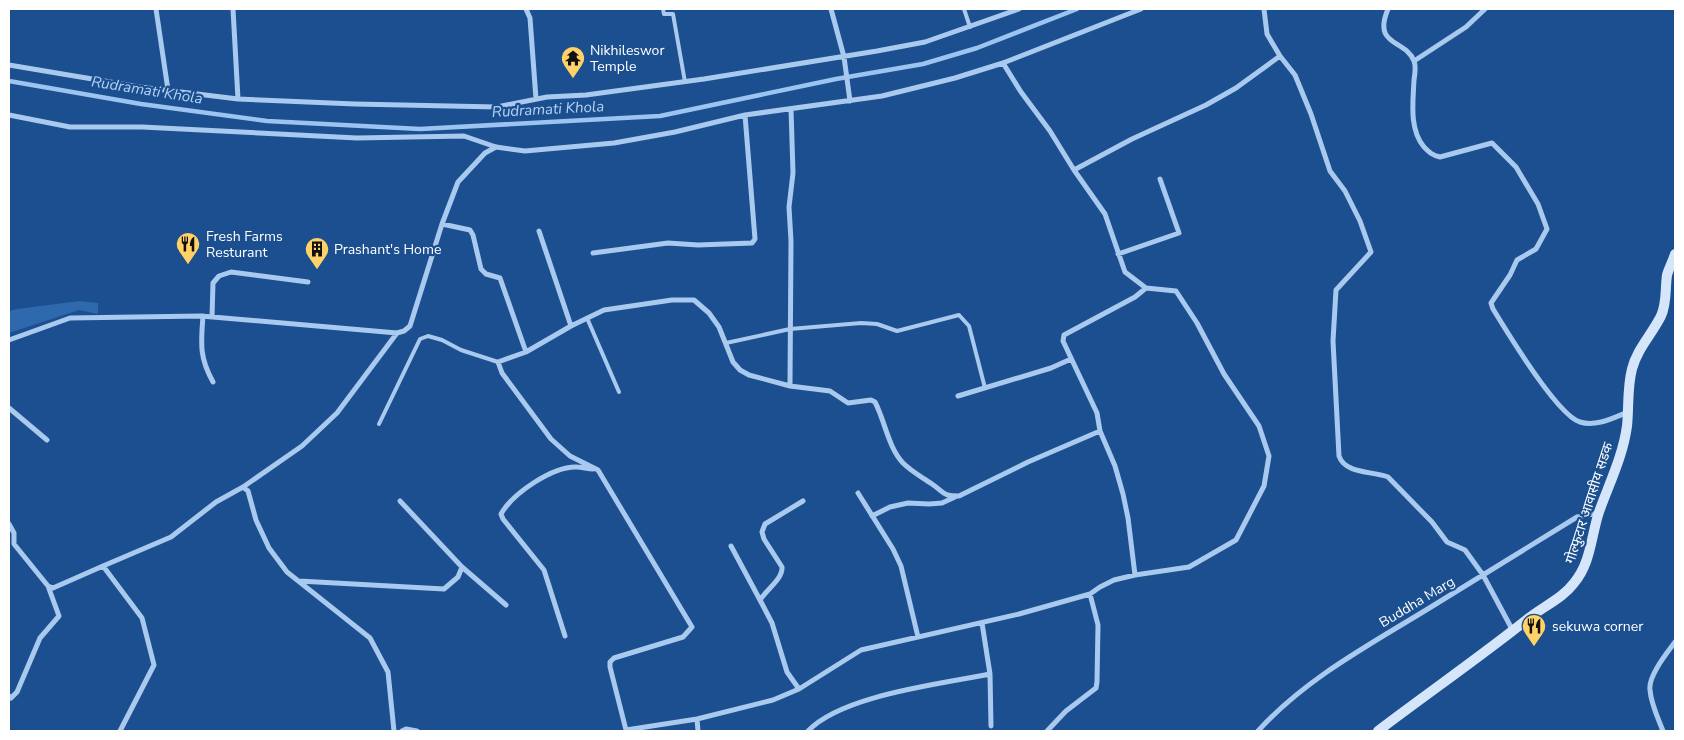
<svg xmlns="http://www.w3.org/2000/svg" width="1684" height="740" viewBox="0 0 1684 740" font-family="'Nunito Sans','Noto Sans Devanagari',sans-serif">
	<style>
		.green { fill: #2e69ad }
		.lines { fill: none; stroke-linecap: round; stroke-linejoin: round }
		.stream { stroke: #9cc4f0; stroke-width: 4.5 }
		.lane { stroke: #a9c9ee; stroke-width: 4 }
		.street { stroke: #a9c9ee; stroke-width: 5 }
		.secondary { stroke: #d6e6fa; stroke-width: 10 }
		.labels { text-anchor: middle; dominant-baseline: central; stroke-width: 4.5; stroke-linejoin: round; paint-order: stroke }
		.poi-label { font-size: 14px; fill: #fff; stroke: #1b4f8f; text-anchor: start }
		.street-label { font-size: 14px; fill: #fff; stroke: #1b4f8f }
		.water-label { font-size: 15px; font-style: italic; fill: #b5d3f5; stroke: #1b4f8f }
	</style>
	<rect width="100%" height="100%" fill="#1b4f8f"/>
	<path class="green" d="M 80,301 L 98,303 L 98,314 L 79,310 L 9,333 L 9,311 L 17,309 Z"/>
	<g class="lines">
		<path class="stream" d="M 9,81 L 141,104 L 267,121 L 420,129 L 660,116 L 836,79 L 923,64 L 977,48 L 1077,9"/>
		<path class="lane" d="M 663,9 L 664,14 L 673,14 L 685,82
			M 964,9 L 970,27
			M 587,318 L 619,392
			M 726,343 L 790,329 L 861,323 L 877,324 L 897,331 L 959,315 L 969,326 L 985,388
			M 379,424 L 420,339 L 428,336 L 442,340 L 461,350 L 498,362"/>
		<path class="street" d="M 156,9 L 168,90
			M 233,9 L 238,99
			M 526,9 L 530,18 L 536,99
			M 831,9 L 844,57 L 850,101
			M 1264,9 L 1267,34 L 1280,56 L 1295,75 L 1311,114 L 1330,171 L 1345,191 L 1360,221 L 1371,252 L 1336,290 L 1333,341 L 1339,456 C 1345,474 1373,471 1388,477 L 1432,522 L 1447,542 L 1465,550 L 1483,575 L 1513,631
			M 1388,9 C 1372,47 1406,39 1414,61 C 1416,66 1415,74 1414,80 C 1413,102 1409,129 1424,147 C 1430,153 1432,155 1440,157 L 1492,143 L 1516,167 L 1538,204 L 1547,229 L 1536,249 L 1517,260 L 1510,275 L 1491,303 L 1493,309 C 1507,332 1557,415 1580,422 C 1596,427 1613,418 1628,412
			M 1414,61 L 1466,27 L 1485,9
			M 1003,63 L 1021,92 L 1050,131 L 1074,170 L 1105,214 L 1125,272 L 1146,288 L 1176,291 L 1197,323 L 1224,374 L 1259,426 L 1269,456 L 1264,486 L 1236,540 L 1189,567 L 1135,575 L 1114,580 L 1100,587 L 1090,594 L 1019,614 L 861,650 L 799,689 L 773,700 L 697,719 L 626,730 L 610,667 L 610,662 L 614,658 L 683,637 L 692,627 L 598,470 L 570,456 L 551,439 L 502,373 L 498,362 L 526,352 L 571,326 L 604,310 L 672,300 L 694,300 L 709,313 L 719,327 L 733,362 L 740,370 L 749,375 L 790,386 L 830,391 L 848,403 L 871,400 L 875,402 C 885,421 888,447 903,463 C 912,472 922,477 932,484 C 945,493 942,496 959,496 L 1028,462 L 1100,431
			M 9,65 L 140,87 L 238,99 L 355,104 L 497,107 L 547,97 L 586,95 L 704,79 L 877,51 L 925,42 L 1019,9
			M 9,115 L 70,127 L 142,127 L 357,138 L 464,136 L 496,147 L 525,151 L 614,143 L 675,132 L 745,115 L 882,96 L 955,78 L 1003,63 L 1141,9
			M 1074,170 L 1132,139 L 1206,105 L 1236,88 L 1280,56
			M 442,224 L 470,230 L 473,235 L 481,269 L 486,274 L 500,278 L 526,352
			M 539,231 L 571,326
			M 593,253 L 668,243 L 698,245 L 752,243 L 755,239 L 745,115
			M 1118,254 L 1179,233 L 1160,179
			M 203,316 C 201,343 199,357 213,382
			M 212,317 L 213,283 L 219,276 L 231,272 L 308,282
			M 9,340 L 70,318 L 201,316 L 397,333 L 404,331 L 410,326 L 442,224 L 458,182 L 485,153 L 496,147
			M 790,386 L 791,241 L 789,207 L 793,173 L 791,109
			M 958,396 L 1051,368 L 1071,359
			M 9,408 L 47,440
			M 243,487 L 302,446 L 337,413 L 397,333
			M 858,493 L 893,549 L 901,566 L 918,637
			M 400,501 L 462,567 L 506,605
			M 872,516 L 890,507 L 908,503 L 929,504 L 942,503 L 955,497
			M 9,524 L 14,533 L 14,544 L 48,586 L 53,588 L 103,566
			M 731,546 L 760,600
			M 1135,575 L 1128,518 L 1123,494 L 1115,466 L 1100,431 L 1097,413 L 1063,341 L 1064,335 L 1135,297 L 1146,288
			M 299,581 L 444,589 L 458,577 L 462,567
			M 982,623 L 990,674 L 991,726
			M 565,636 L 544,570 L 503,519 L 501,514 C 513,493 553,466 577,467 C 582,467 588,469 593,469
			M 799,689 L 787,672 L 772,623 L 760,600 C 766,590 783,579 782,567 L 764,539 L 762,532 L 765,524 L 803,501
			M 9,696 L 11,698 L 17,692 L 40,638 L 59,616 L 48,586
			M 697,719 L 698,731
			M 120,731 L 154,665 L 142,618 L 103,566 L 171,537 L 216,502 L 243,487 L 248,491 L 256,520 L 269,548 L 287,572 L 370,638 L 388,672 L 394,731
			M 402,731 L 406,729 L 417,731
			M 808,731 C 842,695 941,684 990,674
			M 1047,731 L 1066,711 L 1096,688 L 1097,682 L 1098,625 L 1090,594
			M 1258,731 C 1306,678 1371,644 1431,607 C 1480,577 1528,547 1577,517 L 1599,513
			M 1663,731 C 1658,718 1651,704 1650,690 C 1648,676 1667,653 1675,642"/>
		<path class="secondary" d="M 1378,731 C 1428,693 1480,657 1529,618 C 1544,606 1563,598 1574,583 C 1591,563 1591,536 1599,512 C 1609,484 1623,456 1627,426 C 1629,407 1627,388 1632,369 C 1637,349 1652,334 1661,316 C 1667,303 1665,289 1667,275 C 1669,268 1673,261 1675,254"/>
	</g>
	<defs>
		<g id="temple-pin" transform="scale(1.25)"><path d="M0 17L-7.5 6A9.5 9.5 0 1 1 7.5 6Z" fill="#ffd166" stroke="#1b4f8f"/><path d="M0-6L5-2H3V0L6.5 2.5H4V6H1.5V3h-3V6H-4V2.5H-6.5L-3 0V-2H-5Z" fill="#111"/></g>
		<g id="restaurant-pin" transform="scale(1.25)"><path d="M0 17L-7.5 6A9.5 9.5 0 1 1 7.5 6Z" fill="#ffd166" stroke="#1b4f8f"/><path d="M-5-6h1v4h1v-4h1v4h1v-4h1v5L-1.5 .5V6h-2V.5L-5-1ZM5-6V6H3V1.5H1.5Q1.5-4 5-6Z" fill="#111"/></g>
		<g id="building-pin" transform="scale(1.25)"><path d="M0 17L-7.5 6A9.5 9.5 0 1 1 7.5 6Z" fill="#ffd166" stroke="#1b4f8f"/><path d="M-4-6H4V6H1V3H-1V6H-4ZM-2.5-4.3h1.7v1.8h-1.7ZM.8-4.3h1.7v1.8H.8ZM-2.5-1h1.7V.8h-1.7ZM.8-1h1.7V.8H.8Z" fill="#111"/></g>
	</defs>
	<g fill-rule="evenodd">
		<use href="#temple-pin" x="573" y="58"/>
		<use href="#restaurant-pin" x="188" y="244"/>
		<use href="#building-pin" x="317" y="249"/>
		<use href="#restaurant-pin" x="1534" y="626"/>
	</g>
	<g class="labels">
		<g class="poi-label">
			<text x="590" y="50">Nikhileswor<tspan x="590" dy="16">Temple</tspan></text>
			<text x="206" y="236">Fresh Farms<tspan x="206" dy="16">Resturant</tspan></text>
			<text x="334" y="249">Prashant's Home</text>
			<text x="1552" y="626">sekuwa corner</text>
		</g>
		<g class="street-label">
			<text transform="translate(1589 503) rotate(-72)">गोल्फुटार आवासीय सडक</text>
			<text transform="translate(1417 602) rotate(-31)">Buddha Marg</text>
		</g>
		<g class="water-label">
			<text transform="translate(147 90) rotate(9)">Rudramati Khola</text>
			<text transform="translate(548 109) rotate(-3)">Rudramati Khola</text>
		</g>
	</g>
	<rect width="1684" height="740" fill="none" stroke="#ffffff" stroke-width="20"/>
</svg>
